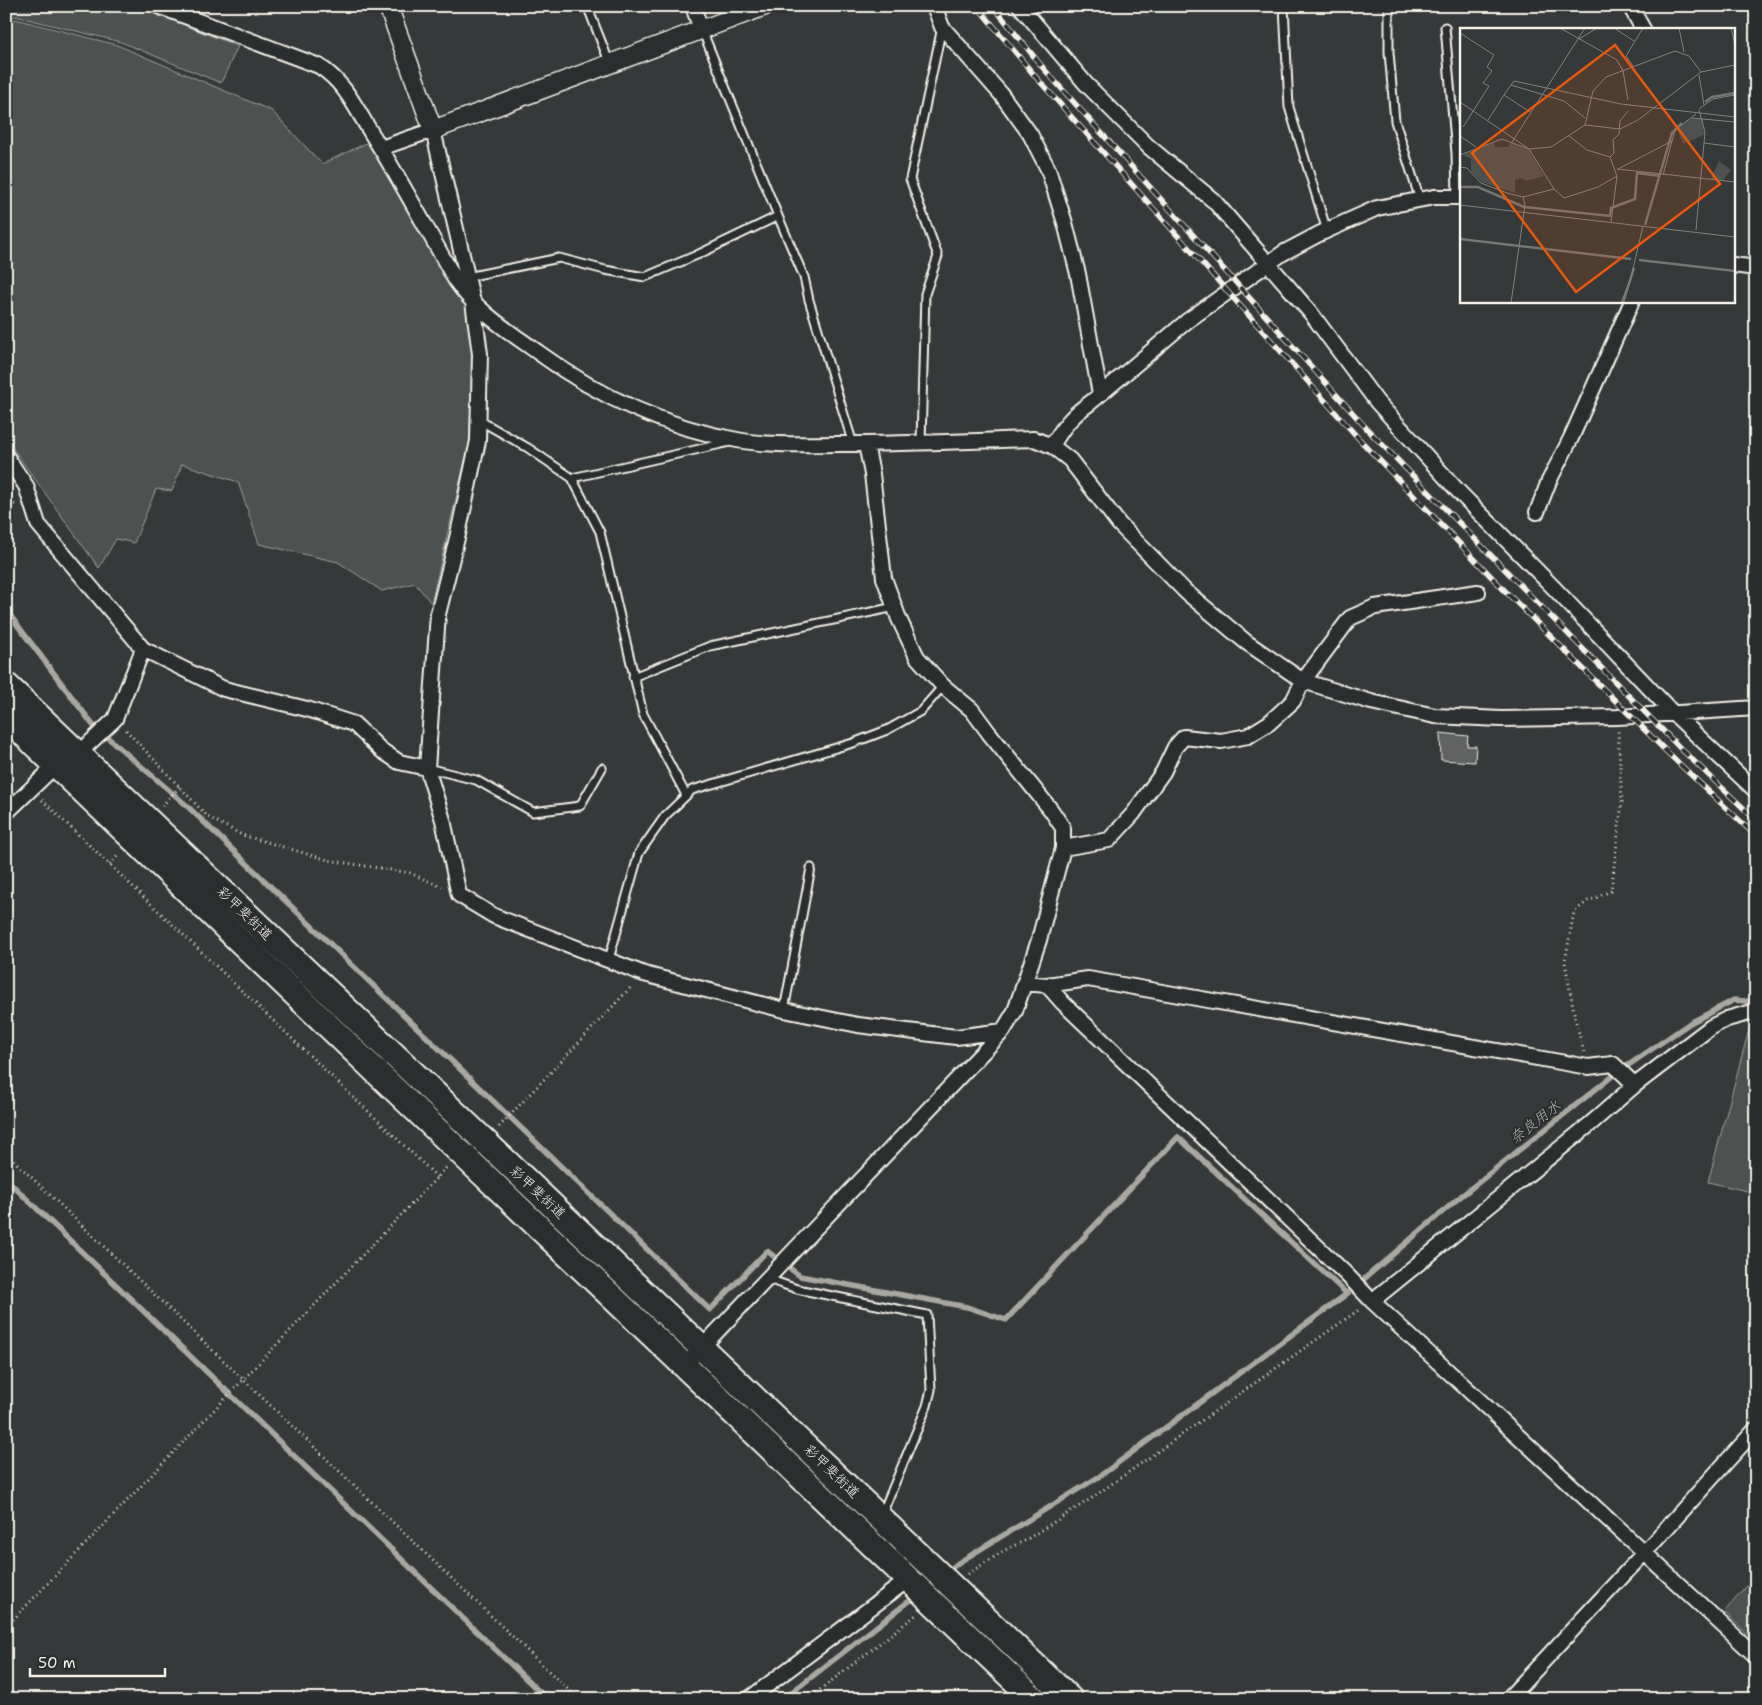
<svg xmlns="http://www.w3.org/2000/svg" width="1762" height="1705" viewBox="0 0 1762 1705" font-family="'Shantell Sans','Klee One',sans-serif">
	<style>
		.green { fill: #4e514f; stroke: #a1a19c }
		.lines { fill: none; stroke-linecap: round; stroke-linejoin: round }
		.stream { stroke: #a8a7a1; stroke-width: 5.5 }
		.building { fill: #616362; stroke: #f4f1e8 }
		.service-casing { stroke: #f4f1e8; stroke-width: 11 }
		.minor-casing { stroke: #f4f1e8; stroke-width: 18 }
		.tertiary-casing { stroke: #f4f1e8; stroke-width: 21 }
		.trunk-casing { stroke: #f4f1e8; stroke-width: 28 }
		.path { stroke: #f4f1e8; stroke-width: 3; stroke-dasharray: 1 4; stroke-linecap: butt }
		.service { stroke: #2a2d2e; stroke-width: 7 }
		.minor { stroke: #2a2d2e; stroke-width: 14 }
		.tertiary { stroke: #2a2d2e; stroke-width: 18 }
		.trunk { stroke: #2a2d2e; stroke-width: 24 }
		.rail-casing { stroke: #f4f1e8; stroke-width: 5.5 }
		.rail { stroke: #2a2d2e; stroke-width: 4; stroke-dasharray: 11; stroke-linecap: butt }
		.labels { text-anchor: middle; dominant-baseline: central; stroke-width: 4; stroke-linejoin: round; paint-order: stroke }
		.street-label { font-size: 14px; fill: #f4f1e8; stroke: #2a2d2e }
		.water-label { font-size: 15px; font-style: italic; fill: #b4b3ad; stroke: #2a2d2e }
		.inset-river { fill: none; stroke: #757572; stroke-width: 2.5 }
		.inset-road { fill: none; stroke: #82837f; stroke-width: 1 }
		.view { fill: #e8590c; fill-opacity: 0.15; stroke: #e8590c; stroke-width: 2.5 }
		.inset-edge { fill: none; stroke: #f4f1e8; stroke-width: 2.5 }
	</style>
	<rect width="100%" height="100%" fill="#363939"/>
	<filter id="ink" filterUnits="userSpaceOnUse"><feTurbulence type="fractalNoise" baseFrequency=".02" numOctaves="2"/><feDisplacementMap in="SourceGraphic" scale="10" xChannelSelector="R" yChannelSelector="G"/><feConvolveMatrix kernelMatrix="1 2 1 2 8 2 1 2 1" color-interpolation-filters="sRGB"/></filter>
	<g filter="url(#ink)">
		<path class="green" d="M 6,6 L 142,6 L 196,30 L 238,46 L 221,83 L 121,42 L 15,16 L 6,19 Z
			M 15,19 L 117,45 L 272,111 L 322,164 L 373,140 L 470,301 L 473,362 L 469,444 L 431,603 L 415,583 L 382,591 L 338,562 L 259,544 L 238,482 L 182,464 L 172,491 L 156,489 L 134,543 L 116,539 L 99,568 L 6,439 L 6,23 Z
			M 1754,1011 L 1756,1011 L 1756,1193 L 1708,1182 Z
			M 1753,1579 L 1756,1581 L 1756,1642 L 1724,1612 Z"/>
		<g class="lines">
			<path class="stream" d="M 6,610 L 93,725 L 184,803 L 710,1310 L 767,1251 L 800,1276 L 967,1307 L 1006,1320 L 1178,1137 L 1347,1294
				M 6,1179 L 547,1699
				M 1357,1285 L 1460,1197 L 1611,1077 L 1690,1023 L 1734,1000 L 1756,1002
				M 946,1573 L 958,1563 L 1100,1476 L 1348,1293
				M 783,1699 L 917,1595"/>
		</g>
		<path class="building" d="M 1440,733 L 1468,736 L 1467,746 L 1476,746 L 1475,762 L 1441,760 Z"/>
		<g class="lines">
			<g class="service-casing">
				<path id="service" d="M 1284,6 L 1289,107 L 1327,231
					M 1389,6 L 1389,52 L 1395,121 L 1420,200
					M 588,8 L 610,64
					M 1445,27 L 1456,153 L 1457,197
					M 702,30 L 778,216 L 804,277 L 809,300 L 853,444
					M 467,277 L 559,258 L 605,270 L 645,277 L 697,255 L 778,216
					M 479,420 L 528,448 L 572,478 L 600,532 L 643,714 L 686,795
					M 921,442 L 925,294 L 938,256 L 910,179 L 942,27
					M 572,478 L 730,442
					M 633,677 L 710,646 L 895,607
					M 427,768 L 476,780 L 533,812 L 580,806 L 602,768
					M 609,959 L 639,853 L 665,816 L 692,790 L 853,743 L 887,730 L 921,711 L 943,686
					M 784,1010 L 811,868
					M 768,1279 L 797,1289 L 927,1315 L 931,1390 L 927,1406 L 882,1514"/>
			</g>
			<g class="minor-casing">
				<path id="minor" d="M 158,6 L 319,66 C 345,83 354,105 370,131 C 392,166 412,202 432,238 C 440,252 448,267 456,281 C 477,312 510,332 539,353 C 598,396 665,427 737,440 C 771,446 805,444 839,444 C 904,444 969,441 1034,439 L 1052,446 L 1070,460 L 1119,524 L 1186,592 L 1246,642 L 1303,681 L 1371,702 L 1435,716 L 1501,719 L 1618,717 L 1756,708
					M 693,6 L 701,30
					M 934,6 L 942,27 L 1001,94 L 1030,134 L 1048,169 L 1065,223 L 1078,274 L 1100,394
					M 1020,6 L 1086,84 L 1149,147 L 1214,201 L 1310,312 L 1377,402 L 1459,492 L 1553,587 L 1672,712 L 1756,791
					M 1630,6 L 1643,29
					M 381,148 L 433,130 L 473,302 L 480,354 L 478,441 L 458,534 L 438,614 L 427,768 L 443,820 L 459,895 L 494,916 L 644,974 L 784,1010 L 858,1025 L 956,1037 L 1003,1031
					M 1733,265 L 1756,268
					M 1052,446 C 1063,427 1071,416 1090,403 L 1187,321 L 1283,253 L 1319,234 L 1377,208 L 1434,197 L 1461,197
					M 6,456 L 26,486 L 38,524 L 143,649 L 224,689 L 307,709 L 354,724 L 381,750 L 399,762 L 427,768
					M 1537,512 L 1549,481 L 1571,438 L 1632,301
					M 6,813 L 56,765 L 78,754 L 115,719 L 143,649
					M 1063,848 L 1109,840 L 1133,814 L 1163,772 L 1175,747 L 1184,737 L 1221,741 L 1248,736 L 1269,723 L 1293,701 L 1303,681 L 1350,618 L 1375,607 L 1478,592
					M 1024,983 L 1047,985 L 1088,979 L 1588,1067 L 1613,1064 L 1635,1085
					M 1047,985 L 1063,1003 L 1347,1275 L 1372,1301 L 1756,1656
					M 1372,1301 L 1589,1125 L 1635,1085 L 1711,1027 L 1727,1019 L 1756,1011
					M 685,1365 L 1003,1031 L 1015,1011 L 1039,940 L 1063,848 L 1063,828 L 1051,810 L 989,733 L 972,710 L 943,686 L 917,657 L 899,619 L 884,578 L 872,474 L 866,444
					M 749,1699 L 909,1579
					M 1508,1699 L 1644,1553 L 1756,1429"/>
			</g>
			<g class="tertiary-casing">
				<path id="tertiary" d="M 388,6 L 433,130 L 765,6"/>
			</g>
			<g class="trunk-casing">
				<path id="trunk" d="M 6,685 L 1070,1699
					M 6,717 L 461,1153 L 1034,1699"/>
			</g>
			<path class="path" d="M 6,498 L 16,506
				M 126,730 L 208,817 L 242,835 L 328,860 L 410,873 L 442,887
				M 42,800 L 437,1177
				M 162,806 L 180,786
				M 110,865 L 119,854
				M 1584,1052 L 1575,1018 L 1565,962 L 1574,912 L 1588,901 L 1611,891 L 1622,802 L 1618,731
				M 499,1127 L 632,986
				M 6,1153 L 578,1699
				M 968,1574 L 1005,1550 L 1024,1541 L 1089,1500 L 1360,1309
				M 6,1627 L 447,1167
				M 808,1699 L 916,1615"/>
			<use href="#service" class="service"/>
			<use href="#minor" class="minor"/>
			<use href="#tertiary" class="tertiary"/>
			<use href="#trunk" class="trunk"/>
			<g class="rail-casing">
				<path id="rail" d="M 977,6 L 1035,76 L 1360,440 L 1509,595 L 1671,756 L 1756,836
					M 993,6 L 1044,69 L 1369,431 L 1680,748 L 1756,820"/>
			</g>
			<use href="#rail" class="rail"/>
		</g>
	</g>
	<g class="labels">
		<g class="street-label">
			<text transform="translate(245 913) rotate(44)">彩甲斐街道</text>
			<text transform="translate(538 1192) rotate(43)">彩甲斐街道</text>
			<text transform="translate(832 1471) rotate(44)">彩甲斐街道</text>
		</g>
		<g class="water-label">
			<text transform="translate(1535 1122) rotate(-38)">奈良用水</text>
		</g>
	</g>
	<g transform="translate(1460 28)">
		<rect width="275" height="275" fill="#363939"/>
		<path d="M 232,90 L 243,91 L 244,107 L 223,116 L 217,100 ZM 34,114 L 35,119 L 48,119 L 51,114 L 68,121 L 84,148 L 66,153 L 61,150 L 55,152 L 55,165 L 22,154 L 11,143 L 11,131 L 3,127 ZM 259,133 L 271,142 L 263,152 L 251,151 Z" fill="#4e514f"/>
		<path class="inset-river" d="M 245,74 L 252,69 L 275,65M 0,159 L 18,159 L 64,179 L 150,188 L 151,180 L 175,171 L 177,145 L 200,148M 185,197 L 212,105 L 222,95M 0,211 L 171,231M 179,232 L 275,243M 163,275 L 174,240"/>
		<path class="inset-road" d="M 100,0 L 157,32 L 163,43 L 168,72M 154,0 L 174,13M 219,0 L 224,24M 271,0 L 275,17M 0,5 L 34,27 L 27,39 L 32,43 L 23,55 L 29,58 L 3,99M 119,11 L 137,0M 173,38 L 166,28 L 183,0M 239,47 L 244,77M 51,57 L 54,53 L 161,76 L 275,89M 0,74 L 69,121 L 94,161 L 104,170 L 138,159 L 157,148M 239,81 L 253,71 L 275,67M 70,84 L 44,67 L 51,57 L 104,73 L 125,90M 232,90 L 275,94M 28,92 L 44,67M 125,97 L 133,63 L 146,49 L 215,23 L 229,28 L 241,44M 0,108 L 16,119M 109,108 L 127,122 L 150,129 L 157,148 L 151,194M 52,114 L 125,0M 244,115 L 275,119M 0,127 L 42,111 L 69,121 L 91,119 L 125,97 L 160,101 L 178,92 L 241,44 L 275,37M 150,129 L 154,125 L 153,112 L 159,106 L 160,93 L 168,83M 0,139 L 7,140 L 21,155 L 47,165 L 63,169 L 94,161M 157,141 L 275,154M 158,141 L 212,113M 203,147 L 215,102 L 236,86M 0,177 L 275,209M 236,202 L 245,104 L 239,82M 51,275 L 65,177 L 63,169M 161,275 L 171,249 L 183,198"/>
		<path class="view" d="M 155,17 L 260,156 L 116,264 L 12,125 Z"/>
		<rect width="275" height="275" class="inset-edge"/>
	</g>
	<rect width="1762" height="1705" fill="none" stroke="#2a2d2e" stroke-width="25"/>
	<rect x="12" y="12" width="1737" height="1680" fill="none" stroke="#f4f1e8" stroke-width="2" filter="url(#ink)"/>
	<path d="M30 1668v8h135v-8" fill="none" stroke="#f4f1e8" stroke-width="2.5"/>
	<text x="38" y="1668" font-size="15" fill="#f4f1e8" stroke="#2a2d2e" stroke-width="4" paint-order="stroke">50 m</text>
</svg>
